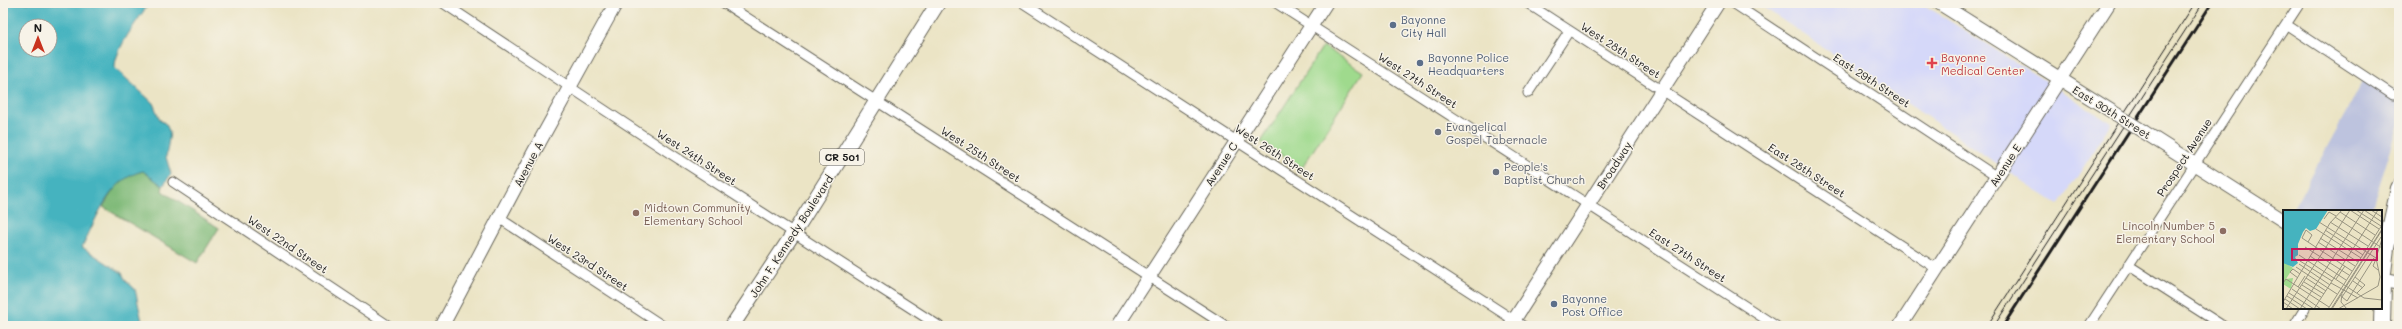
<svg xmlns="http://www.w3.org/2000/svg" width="2402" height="329" viewBox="0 0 2402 329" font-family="Mali,sans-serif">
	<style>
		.built { fill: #d5d8f9 }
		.industrial { fill: #bdc3de }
		.green { fill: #9fda8d; stroke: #5e7b54 }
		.forest { fill: #7fba78; stroke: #4e6b4a }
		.water { fill: #45b3bf; stroke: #30686e; fill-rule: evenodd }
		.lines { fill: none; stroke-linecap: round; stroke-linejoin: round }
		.street-casing { stroke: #646257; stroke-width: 11 }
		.secondary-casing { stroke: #646257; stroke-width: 15 }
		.primary-casing { stroke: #646257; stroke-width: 16 }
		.highway-casing { stroke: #646257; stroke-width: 18 }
		.street { stroke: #fff; stroke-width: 9 }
		.secondary { stroke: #fff; stroke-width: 13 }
		.primary { stroke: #fff; stroke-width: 14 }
		.highway { stroke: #fff; stroke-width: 16 }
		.tram { stroke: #1c1c1c; stroke-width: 1 }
		.rail { stroke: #1c1c1c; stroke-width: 3 }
		.secondary-bridge-casing { stroke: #646257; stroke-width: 15; stroke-linecap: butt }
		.secondary-bridge { stroke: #fff; stroke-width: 13 }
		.service-dot { fill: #5c6f8a; stroke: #f7f3e8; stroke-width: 1.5 }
		.health-dot { fill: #e0444e; stroke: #f7f3e8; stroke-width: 1.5 }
		.worship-dot { fill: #6b7280; stroke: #f7f3e8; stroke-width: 1.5 }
		.education-dot { fill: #8d6e63; stroke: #f7f3e8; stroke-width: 1.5 }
		.labels { text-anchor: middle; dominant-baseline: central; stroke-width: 3; stroke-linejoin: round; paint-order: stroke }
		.shield { fill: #f7f3e8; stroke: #5e5c59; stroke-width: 1 }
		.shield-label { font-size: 10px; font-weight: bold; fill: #1c1c1c }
		.service-label { font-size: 11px; fill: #4e5e75; stroke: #f7f3e8; text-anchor: start }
		.street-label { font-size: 11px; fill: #1c1c1c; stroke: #f7f3e8 }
		.health-label { font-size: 11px; fill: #be3a42; stroke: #f7f3e8; text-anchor: start }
		.worship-label { font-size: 11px; fill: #5b616d; stroke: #f7f3e8; text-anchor: start }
		.education-label { font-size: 11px; fill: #785e54; stroke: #f7f3e8; text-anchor: start }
		.inset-road { fill: none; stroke: #989481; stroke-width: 1 }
		.view { fill: #c2185b; fill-opacity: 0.15; stroke: #c2185b; stroke-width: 2 }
		.inset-edge { fill: none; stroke: #1c1c1c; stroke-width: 2 }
	</style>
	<rect width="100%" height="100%" fill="#f7f3e8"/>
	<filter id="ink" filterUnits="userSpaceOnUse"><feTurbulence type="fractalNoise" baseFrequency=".025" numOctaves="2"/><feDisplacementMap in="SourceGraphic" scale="8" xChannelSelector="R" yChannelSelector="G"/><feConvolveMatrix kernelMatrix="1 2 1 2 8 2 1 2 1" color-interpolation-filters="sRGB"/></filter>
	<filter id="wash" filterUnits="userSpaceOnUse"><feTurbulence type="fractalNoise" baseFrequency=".012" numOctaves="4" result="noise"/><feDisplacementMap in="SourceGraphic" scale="16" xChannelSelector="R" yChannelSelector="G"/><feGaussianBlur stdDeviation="0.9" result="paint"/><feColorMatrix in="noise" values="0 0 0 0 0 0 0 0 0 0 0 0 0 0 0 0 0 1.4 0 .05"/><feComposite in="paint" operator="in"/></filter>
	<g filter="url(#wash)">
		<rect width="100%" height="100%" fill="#ebe4c5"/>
		<path class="built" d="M 1757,3 L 1921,3 L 2112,123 L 2059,205 Z"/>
		<path class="industrial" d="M 2367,74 L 2399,91 L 2399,124 L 2371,211 L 2292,211 Z"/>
		<path class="green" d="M 1323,46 L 1363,72 L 1302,168 L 1261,142 Z"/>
		<path class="forest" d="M 143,171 L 163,186 L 162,191 L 219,228 L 197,263 L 103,207 C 114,188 121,176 143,171 Z"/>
		<path class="water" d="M 3,3 L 149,3 C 139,19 114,50 115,68 L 153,103 L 160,120 L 166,124 L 170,133 L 166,157 L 171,174 L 163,186 L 143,171 C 109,179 97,218 82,247 L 122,273 L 126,281 L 135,289 L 143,326 L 3,326 ZM 26,26 L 50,26 L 50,50 L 26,50 Z"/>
	</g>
	<g filter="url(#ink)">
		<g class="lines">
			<g class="street-casing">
				<path id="street" d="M 443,3 L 668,152 L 939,326
					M 724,3 L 1226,326
					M 1023,3 L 1523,326
					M 1276,3 L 1776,326
					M 1527,3 L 1937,269
					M 1733,3 L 1997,177
					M 2287,25 L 2393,95
					M 1528,93 L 1569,31
					M 173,182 L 389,326
					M 499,218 L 663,326
					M 2128,265 L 2223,326
					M 2089,326 L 2300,3
					M 2294,326 L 2305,308"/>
			</g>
			<g class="secondary-casing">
				<path id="secondary" d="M 1939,3 L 2116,114
					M 2144,132 L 2284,221
					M 2381,280 L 2399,283
					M 442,326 L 534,152 L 616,3
					M 1117,326 L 1326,3
					M 1510,326 L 1718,3
					M 1900,326 L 2109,3"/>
			</g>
			<g class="primary-casing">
				<path id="primary" d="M 732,326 L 793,234 L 938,3"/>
			</g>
			<g class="highway-casing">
				<path id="highway" d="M 2381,289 L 2386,248 L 2399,188
					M 2382,326 L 2383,281"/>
			</g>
			<use href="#street" class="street"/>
			<use href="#secondary" class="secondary"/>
			<use href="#primary" class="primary"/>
			<use href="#highway" class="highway"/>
			<path class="tram" d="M 1987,326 L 2195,3
				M 1994,326 L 2203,3"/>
			<path class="rail" d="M 2003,326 L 2212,3"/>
			<g class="secondary-bridge-casing">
				<path id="secondary-bridge" d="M 2116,114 L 2144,132"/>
			</g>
			<use href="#secondary-bridge" class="secondary-bridge"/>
		</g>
	</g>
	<g class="service-dot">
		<circle cx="1393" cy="25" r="4"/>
		<circle cx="1420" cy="63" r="4"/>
		<circle cx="1554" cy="304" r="4"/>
	</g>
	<path class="health-dot" d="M1930 57h4v4h4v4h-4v4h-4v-4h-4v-4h4z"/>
	<g class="worship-dot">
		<circle cx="1438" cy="132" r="4"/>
		<circle cx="1496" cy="172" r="4"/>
	</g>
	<g class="education-dot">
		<circle cx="636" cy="213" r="4"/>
		<circle cx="2223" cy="231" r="4"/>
	</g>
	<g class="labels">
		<rect class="shield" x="820" y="149" width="44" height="16" rx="3"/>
		<g class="shield-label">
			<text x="842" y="157">CR 501</text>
		</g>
		<g class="service-label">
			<text x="1401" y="19">Bayonne<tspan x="1401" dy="13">City Hall</tspan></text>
			<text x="1428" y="57">Bayonne Police<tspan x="1428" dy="13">Headquarters</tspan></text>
			<text x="1562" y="298">Bayonne<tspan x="1562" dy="13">Post Office</tspan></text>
		</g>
		<g class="street-label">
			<text transform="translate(1621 50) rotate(33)">West 28th Street</text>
			<text transform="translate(1418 80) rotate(33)">West 27th Street</text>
			<text transform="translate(1872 80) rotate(33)">East 29th Street</text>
			<text transform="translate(2112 112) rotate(32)">East 30th Street</text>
			<text transform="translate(1275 152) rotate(33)">West 26th Street</text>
			<text transform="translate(981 154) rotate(33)">West 25th Street</text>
			<text transform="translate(697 157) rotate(33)">West 24th Street</text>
			<text transform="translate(2184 157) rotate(-57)">Prospect Avenue</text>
			<text transform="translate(528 164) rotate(-62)">Avenue A</text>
			<text transform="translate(1221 164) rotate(-57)">Avenue C</text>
			<text transform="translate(1614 165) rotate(-57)">Broadway</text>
			<text transform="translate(2005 165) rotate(-57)">Avenue E</text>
			<text transform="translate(1807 170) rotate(33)">East 28th Street</text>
			<text transform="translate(791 236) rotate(-57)">John F. Kennedy Boulevard</text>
			<text transform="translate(288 244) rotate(34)">West 22nd Street</text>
			<text transform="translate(1688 255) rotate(33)">East 27th Street</text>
			<text transform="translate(588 262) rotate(33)">West 23rd Street</text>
		</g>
		<g class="health-label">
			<text x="1941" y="57">Bayonne<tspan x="1941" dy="13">Medical Center</tspan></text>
		</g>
		<g class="worship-label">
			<text x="1446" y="126">Evangelical<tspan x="1446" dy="13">Gospel Tabernacle</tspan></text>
			<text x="1504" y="166">People's<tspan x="1504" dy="13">Baptist Church</tspan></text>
		</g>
		<g class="education-label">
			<text x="644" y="207">Midtown Community<tspan x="644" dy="13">Elementary School</tspan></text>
			<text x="2215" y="225" text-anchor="end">Lincoln Number 5<tspan x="2215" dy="13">Elementary School</tspan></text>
		</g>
	</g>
	<g transform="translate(2283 210)">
		<rect width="99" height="99" fill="#ebe4c5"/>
		<path d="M 1,52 L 10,58 L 3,69 L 10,68 L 8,79 L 0,74 Z" fill="#9fda8d"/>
		<path d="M 0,0 L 45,0 L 33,19 L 27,21 L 23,18 L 20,22 L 15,34 L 15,45 L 12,47 L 15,53 L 10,57 L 0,53 Z" fill="#45b3bf"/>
		<path class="inset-road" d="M 67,0 L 96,19M 73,0 L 98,16M 81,0 L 99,12M 88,0 L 99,7M 57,2 L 92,25M 52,7 L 99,38M 41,9 L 46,2 L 53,6M 36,12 L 93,48M 47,12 L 85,36M 33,19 L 78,48M 42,20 L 80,45M 37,28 L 75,52M 25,32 L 29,25 L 23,20 L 19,28 L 25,32 L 60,55 L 69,61M 35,32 L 72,56M 22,37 L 66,65M 16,45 L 81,88 L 99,90M 27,46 L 63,70M 91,48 L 64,91 L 59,87 L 98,27M 93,49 L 90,56 L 95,60M 17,51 L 49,71M 16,54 L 47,75M 13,57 L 54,84M 72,67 L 82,75 L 74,83M 15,68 L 7,62 L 10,59 L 17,64M 23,68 L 43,81M 53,69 L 62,56M 70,71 L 80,78M 21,72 L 41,84M 0,73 L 3,69 L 46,97M 48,73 L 75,88M 19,75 L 38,87M 15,77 L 22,66M 9,79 L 38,99M 6,83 L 31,99M 59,84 L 58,92 L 64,99M 4,86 L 24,99M 2,89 L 17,99M 0,92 L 47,13 L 59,0M 0,92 L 10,99M 3,99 L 67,0M 17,99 L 81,0M 31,99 L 95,0M 45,99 L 99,15M 48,99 L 99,19M 49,99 L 99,20M 55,99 L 95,76 L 97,67 L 93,48 L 99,29"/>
		<path class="view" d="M 9,39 L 94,39 L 94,50 L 9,50 Z"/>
		<rect width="99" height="99" class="inset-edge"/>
	</g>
	<rect width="2402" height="329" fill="none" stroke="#f7f3e8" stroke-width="16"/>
	<g transform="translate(38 38)"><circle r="19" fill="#f7f3e8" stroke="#9f9d96"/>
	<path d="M0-3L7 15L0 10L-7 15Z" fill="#c8321e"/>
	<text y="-6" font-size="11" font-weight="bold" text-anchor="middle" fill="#1c1c1c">N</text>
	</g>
</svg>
